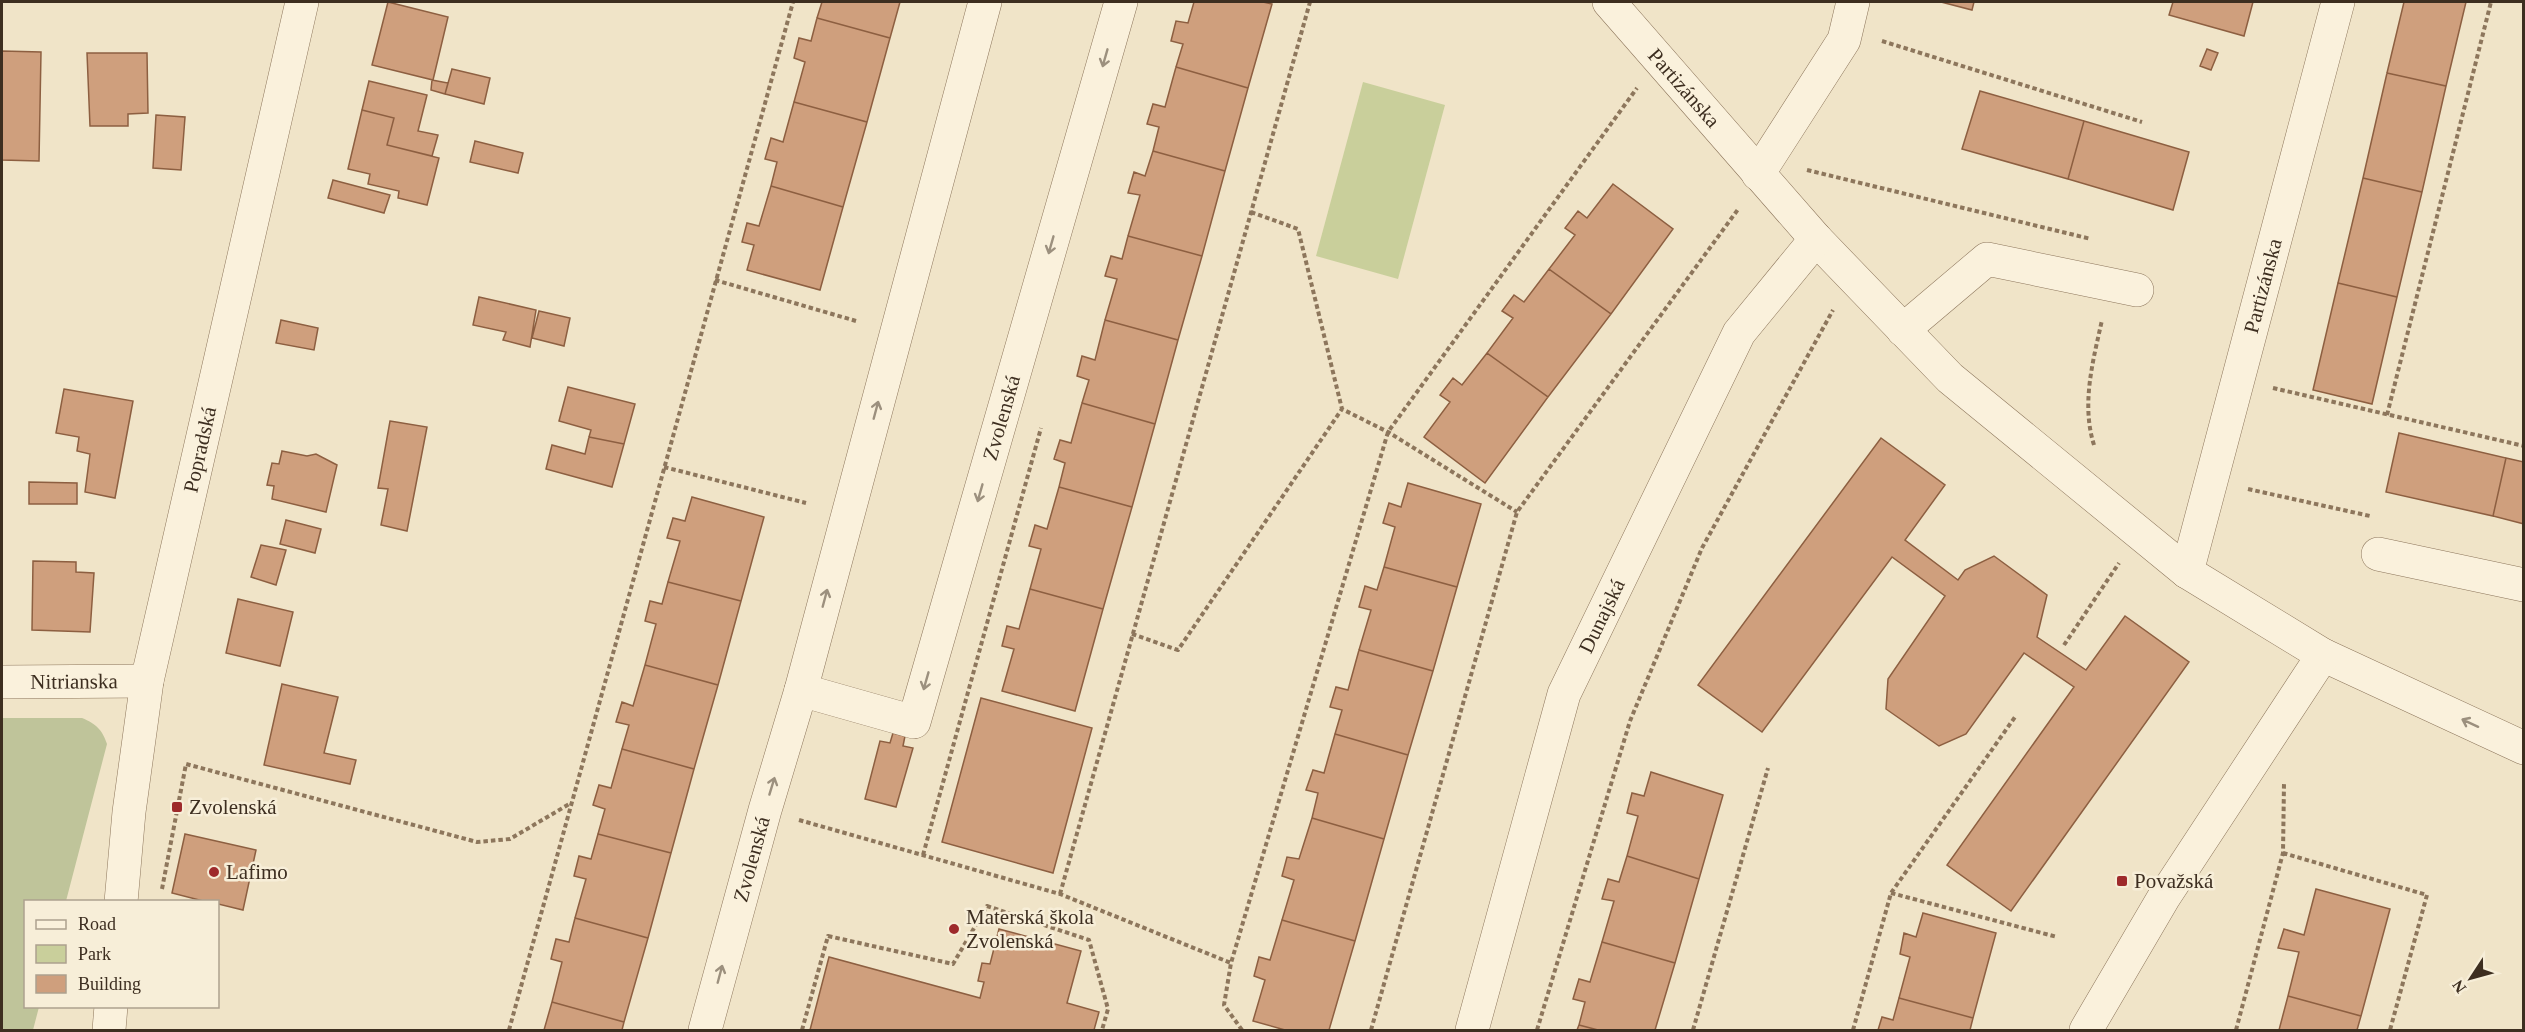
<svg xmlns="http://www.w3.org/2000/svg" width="2525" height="1032" viewBox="0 0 2525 1032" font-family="'Times New Roman',serif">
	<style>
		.green { fill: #c9cf9b }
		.cemetery { fill: #bfc49a }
		.building { fill: #cf9f7d; stroke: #8d5f41; stroke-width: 1.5 }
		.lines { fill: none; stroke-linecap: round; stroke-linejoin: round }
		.street-casing { stroke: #8d765c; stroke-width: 34 }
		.path { stroke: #8d765c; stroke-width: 4; stroke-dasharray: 4.5 3; stroke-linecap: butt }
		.street { stroke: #faf1dc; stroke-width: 33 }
		.oneway { stroke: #9c907e }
		.poi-dot { fill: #9e2a2b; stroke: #f7eed8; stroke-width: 2 }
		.labels { text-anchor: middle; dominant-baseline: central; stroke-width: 5; stroke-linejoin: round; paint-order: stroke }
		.street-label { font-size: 21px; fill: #3d2e20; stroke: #f7eed8 }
		.poi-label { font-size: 21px; fill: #3d2e20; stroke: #f7eed8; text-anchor: start }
	</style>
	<rect width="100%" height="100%" fill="#f0e4c8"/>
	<path class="green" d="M 1363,82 L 1445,105 L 1398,279 L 1316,256 Z"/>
	<path class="cemetery" d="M 2,718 L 82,718 C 96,724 102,729 107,744 L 66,901 L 26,902 L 26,1006 L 39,1007 L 33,1030 L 2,1030 Z"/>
	<path class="building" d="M 388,2 L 448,17 L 433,80 L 372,65 Z
		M 822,2 L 900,2 L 890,38 L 817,18 Z
		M 1194,2 L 1263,2 L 1272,4 L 1248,88 L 1176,67 L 1183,44 L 1171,41 L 1176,21 L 1188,23 Z
		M 1941,2 L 1974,2 L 1972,10 Z
		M 2173,2 L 2253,2 L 2244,36 L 2169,15 Z
		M 2404,2 L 2466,2 L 2446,86 L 2387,73 Z
		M 817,18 L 890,38 L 867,122 L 794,102 L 805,62 L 794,58 L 799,38 L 811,41 Z
		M 2207,49 L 2218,53 L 2211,70 L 2200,66 Z
		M 2,51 L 41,52 L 39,161 L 2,160 Z
		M 87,53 L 147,53 L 148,113 L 128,114 L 128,126 L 90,126 Z
		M 1176,67 L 1248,88 L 1225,171 L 1153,151 L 1159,127 L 1147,124 L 1153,104 L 1165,107 Z
		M 452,69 L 490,78 L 484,104 L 445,94 Z
		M 2387,73 L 2446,86 L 2422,192 L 2363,178 Z
		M 432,80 L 448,83 L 445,94 L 431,90 Z
		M 369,81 L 427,95 L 418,131 L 438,135 L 432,156 L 387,145 L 394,118 L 362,110 Z
		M 1980,91 L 2084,121 L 2068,179 L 1962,149 Z
		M 794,102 L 867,122 L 843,207 L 771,186 L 777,162 L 765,159 L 771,138 L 783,142 Z
		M 362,110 L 394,118 L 387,145 L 439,158 L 427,205 L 398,198 L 399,191 L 368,184 L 370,174 L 348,169 Z
		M 156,115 L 185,117 L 181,170 L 153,168 Z
		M 2084,121 L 2189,152 L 2173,210 L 2068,179 Z
		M 475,141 L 523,153 L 518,173 L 470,162 Z
		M 1153,151 L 1225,171 L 1202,256 L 1128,236 L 1140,195 L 1128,193 L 1134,172 L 1145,176 Z
		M 2363,178 L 2422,192 L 2397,297 L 2338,283 Z
		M 333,180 L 390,195 L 384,213 L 328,198 Z
		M 1613,184 L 1673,229 L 1611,314 L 1549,269 L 1575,235 L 1565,228 L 1578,211 L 1587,218 Z
		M 771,186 L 843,207 L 820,290 L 747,270 L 754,245 L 742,242 L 747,223 L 759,226 Z
		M 1128,236 L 1202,256 L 1178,340 L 1105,320 L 1117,279 L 1105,276 L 1111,256 L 1122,259 Z
		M 1549,269 L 1611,314 L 1548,397 L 1487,353 L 1513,318 L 1502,311 L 1514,295 L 1524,302 Z
		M 2338,283 L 2397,297 L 2372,404 L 2313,390 Z
		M 479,297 L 536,310 L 530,347 L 503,340 L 506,332 L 473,325 Z
		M 539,311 L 570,318 L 564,346 L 532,338 Z
		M 281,320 L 318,328 L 314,350 L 276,343 Z
		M 1105,320 L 1178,340 L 1155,424 L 1082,403 L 1089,380 L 1077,376 L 1082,356 L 1095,360 Z
		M 1487,353 L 1548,397 L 1485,483 L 1424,437 L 1450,402 L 1440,395 L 1453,378 L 1462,385 Z
		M 568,387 L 635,404 L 624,444 L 589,437 L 591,430 L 559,421 Z
		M 64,389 L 133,401 L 115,498 L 85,492 L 90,454 L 77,451 L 79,437 L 56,433 Z
		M 1082,403 L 1155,424 L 1132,507 L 1059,487 L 1065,463 L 1054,459 L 1060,440 L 1071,443 Z
		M 390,421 L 427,427 L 407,531 L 381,525 L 388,489 L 378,488 Z
		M 2399,433 L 2506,458 L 2493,516 L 2386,492 Z
		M 589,437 L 624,444 L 612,487 L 546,469 L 552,445 L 585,454 Z
		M 1881,438 L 1945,485 L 1905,540 L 1958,580 L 1965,570 L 1994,556 L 2047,595 L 2037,637 L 2086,670 L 2125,616 L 2189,662 L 2011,911 L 1947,865 L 2074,687 L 2024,653 L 1966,734 L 1939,746 L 1886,709 L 1888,679 L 1945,596 L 1892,557 L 1762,732 L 1698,685 Z
		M 282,451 L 307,456 L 316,454 L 337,465 L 326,512 L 272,499 L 274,486 L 267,485 L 272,463 L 279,464 Z
		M 2506,458 L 2524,462 L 2524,524 L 2493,516 Z
		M 29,482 L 77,483 L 77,504 L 29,504 Z
		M 1408,483 L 1481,504 L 1457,587 L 1384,567 L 1395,527 L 1383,523 L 1389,503 L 1401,507 Z
		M 1059,487 L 1132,507 L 1103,609 L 1030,589 L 1041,549 L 1029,546 L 1035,525 L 1047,529 Z
		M 692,497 L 764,517 L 741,601 L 668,582 L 680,541 L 667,538 L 673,518 L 685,521 Z
		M 286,520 L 321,529 L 315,553 L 280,544 Z
		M 261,545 L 286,550 L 276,585 L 251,577 Z
		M 33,561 L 76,562 L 76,572 L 94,573 L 90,632 L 32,630 Z
		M 1384,567 L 1457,587 L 1433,671 L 1359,650 L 1371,610 L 1359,607 L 1365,586 L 1377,590 Z
		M 668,582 L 741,601 L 718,685 L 645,665 L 656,624 L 645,621 L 650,601 L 662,604 Z
		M 1030,589 L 1103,609 L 1075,711 L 1002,691 L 1014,649 L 1002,646 L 1007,626 L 1019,629 Z
		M 238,599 L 293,612 L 280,666 L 226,653 Z
		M 1359,650 L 1433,671 L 1408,755 L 1335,734 L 1342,710 L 1330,707 L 1336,687 L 1348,690 Z
		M 645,665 L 718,685 L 694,769 L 622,749 L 629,725 L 616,722 L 622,702 L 633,706 Z
		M 282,684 L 338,697 L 324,753 L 356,760 L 350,784 L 264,765 Z
		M 981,698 L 1092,728 L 1053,873 L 942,842 Z
		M 893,733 L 905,736 L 903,746 L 913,748 L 896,807 L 865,799 L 880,741 L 890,743 Z
		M 1335,734 L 1408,755 L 1384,839 L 1312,818 L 1318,793 L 1306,790 L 1313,770 L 1324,773 Z
		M 622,749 L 694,769 L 671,853 L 598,834 L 605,809 L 593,805 L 599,785 L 611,788 Z
		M 1651,772 L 1723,795 L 1699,879 L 1627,856 L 1638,816 L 1627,813 L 1632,793 L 1644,796 Z
		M 1312,818 L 1384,839 L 1355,941 L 1282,920 L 1294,880 L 1282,876 L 1287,857 L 1299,859 Z
		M 185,834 L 256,850 L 243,910 L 218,904 L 218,902 L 207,902 L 172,893 Z
		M 598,834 L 671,853 L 648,938 L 575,918 L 586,879 L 574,876 L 579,856 L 591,859 Z
		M 1627,856 L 1699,879 L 1675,963 L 1602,942 L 1614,901 L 1602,899 L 1608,879 L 1619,882 Z
		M 2316,889 L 2390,909 L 2361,1016 L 2288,996 L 2299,952 L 2278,948 L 2284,929 L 2304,935 Z
		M 1923,913 L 1996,933 L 1973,1018 L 1899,998 L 1910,957 L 1900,954 L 1904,933 L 1916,937 Z
		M 575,918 L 648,938 L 624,1022 L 552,1002 L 562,962 L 551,959 L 556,939 L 569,942 Z
		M 1282,920 L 1355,941 L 1329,1030 L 1285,1030 L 1253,1021 L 1265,980 L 1254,976 L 1259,957 L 1270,960 Z
		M 999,929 L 1081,951 L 1067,1003 L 1099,1012 L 1094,1030 L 810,1030 L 829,957 L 980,998 L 984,982 L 978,981 L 982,963 L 990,964 Z
		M 1602,942 L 1675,963 L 1655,1030 L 1598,1030 L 1579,1025 L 1585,1002 L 1573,999 L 1579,979 L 1590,982 Z
		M 2288,996 L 2361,1016 L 2357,1030 L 2279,1030 Z
		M 1899,998 L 1973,1018 L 1970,1030 L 1878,1030 L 1882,1017 L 1893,1020 Z
		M 552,1002 L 624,1022 L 622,1030 L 544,1030 Z
		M 1579,1025 L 1598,1030 L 1577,1030 Z"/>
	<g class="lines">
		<g class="street-casing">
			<g id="street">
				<path id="s1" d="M 1609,2 L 1816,239 L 1950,378 L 2187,572 L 2323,655 L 2524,748"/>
				<path d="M 1758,174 L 1844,40 L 1853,2"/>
				<path d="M 1903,330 L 1987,259 L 2137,290"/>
				<path d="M 2378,554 L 2524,585"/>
				<path id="s2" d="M 2187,572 L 2338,2"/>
				<path id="s3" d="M 2,682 L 147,681"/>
				<path id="s4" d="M 801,690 L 914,722 L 1121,2"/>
				<path id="s5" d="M 121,902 L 129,812 L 147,681 L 302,2"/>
				<path d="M 109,1030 L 111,1006"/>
				<path id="s6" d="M 705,1030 L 765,810 L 801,690 L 985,2"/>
				<path id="s7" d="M 1472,1030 L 1564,694 L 1739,333 L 1816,239"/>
				<path d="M 2086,1030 L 2164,897 L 2323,655"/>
			</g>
		</g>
		<path class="path" d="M 1882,41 L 2142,122
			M 1807,170 L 2091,239
			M 1251,212 L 1298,229 L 1342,409 L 1388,432 L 1517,512
			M 715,280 L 856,321
			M 2273,388 L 2524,446
			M 2387,415 L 2491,2
			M 2094,445 C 2081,404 2093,361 2102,320
			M 664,467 L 806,503
			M 2248,489 L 2370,516
			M 1132,634 L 1178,650 L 1342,409
			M 2064,645 L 2119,563
			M 799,820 L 1060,894 L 1231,963
			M 2283,853 L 2427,895 L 2390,1030
			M 923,855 L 1041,428
			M 162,889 L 186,764 L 477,842 L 510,839 L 571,803
			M 1891,893 L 2057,937
			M 1060,894 L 1310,2
			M 509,1030 L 793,2
			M 802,1030 L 828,936 L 953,964 L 987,906 L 1089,940 L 1108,1009 L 1102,1030
			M 1242,1030 L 1224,1005 L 1231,963 L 1388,432 L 1637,88
			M 1371,1030 L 1517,512 L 1739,208
			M 1537,1030 L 1630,721 L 1702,548 L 1833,310
			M 1693,1030 L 1768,768
			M 1853,1030 L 1891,893 L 2015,717
			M 2236,1030 L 2283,853 L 2284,783"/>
		<use href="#street" class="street"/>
	</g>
	<defs><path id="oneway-shaft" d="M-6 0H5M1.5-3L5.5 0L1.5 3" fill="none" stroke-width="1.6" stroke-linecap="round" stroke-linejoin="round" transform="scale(1.5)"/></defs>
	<g class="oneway">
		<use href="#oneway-shaft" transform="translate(1105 58) rotate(106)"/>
		<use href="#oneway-shaft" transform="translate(1051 245) rotate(106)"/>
		<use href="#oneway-shaft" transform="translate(876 410) rotate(-75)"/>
		<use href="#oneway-shaft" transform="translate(980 493) rotate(106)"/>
		<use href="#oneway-shaft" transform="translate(825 598) rotate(-75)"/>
		<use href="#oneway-shaft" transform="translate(926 681) rotate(106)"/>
		<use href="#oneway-shaft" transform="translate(2470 723) rotate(-155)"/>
		<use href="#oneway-shaft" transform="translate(772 786) rotate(-73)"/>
		<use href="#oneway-shaft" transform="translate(720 974) rotate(-75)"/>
	</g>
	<g class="poi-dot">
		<rect x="171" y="801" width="12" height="12" rx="3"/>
		<circle cx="214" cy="872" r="6"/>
		<rect x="2116" y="875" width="12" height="12" rx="3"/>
		<circle cx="954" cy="929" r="6"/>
	</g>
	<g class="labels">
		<g class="street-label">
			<text stroke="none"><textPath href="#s1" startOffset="114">Partizánska</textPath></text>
			<text stroke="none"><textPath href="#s2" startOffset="296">Partizánska</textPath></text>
			<text stroke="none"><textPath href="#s4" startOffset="434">Zvolenská</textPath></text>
			<text stroke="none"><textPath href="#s5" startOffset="460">Popradská</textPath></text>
			<text stroke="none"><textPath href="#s7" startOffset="435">Dunajská</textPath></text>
			<text stroke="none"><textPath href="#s3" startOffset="72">Nitrianska</textPath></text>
			<text stroke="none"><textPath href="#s6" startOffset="177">Zvolenská</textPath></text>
		</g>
		<g class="poi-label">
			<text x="189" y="807">Zvolenská</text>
			<text x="226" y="872">Lafimo</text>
			<text x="2134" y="881">Považská</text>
			<text x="966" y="917">Materská škola<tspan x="966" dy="24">Zvolenská</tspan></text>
		</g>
	</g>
	<rect width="2525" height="1032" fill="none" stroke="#3d2e20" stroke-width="6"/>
	<rect x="24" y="900" width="195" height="108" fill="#f7eed8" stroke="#ada18e" stroke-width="1.5"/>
	<rect x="36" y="920" width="30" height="9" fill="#faf1dc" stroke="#ada18e" stroke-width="1.5"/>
	<text x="78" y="930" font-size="18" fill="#3d2e20">Road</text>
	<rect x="36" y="945" width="30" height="18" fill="#c9cf9b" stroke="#ada18e" stroke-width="1.5"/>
	<text x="78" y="960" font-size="18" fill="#3d2e20">Park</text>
	<rect x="36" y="975" width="30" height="18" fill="#cf9f7d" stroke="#ada18e" stroke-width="1.5"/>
	<text x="78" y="990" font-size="18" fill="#3d2e20">Building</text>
	<g transform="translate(2471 978) rotate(234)" stroke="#f7eed8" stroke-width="4.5" paint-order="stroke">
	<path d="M0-4.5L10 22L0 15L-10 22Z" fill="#3d2e20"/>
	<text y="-9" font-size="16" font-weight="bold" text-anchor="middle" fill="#3d2e20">N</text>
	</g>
</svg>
